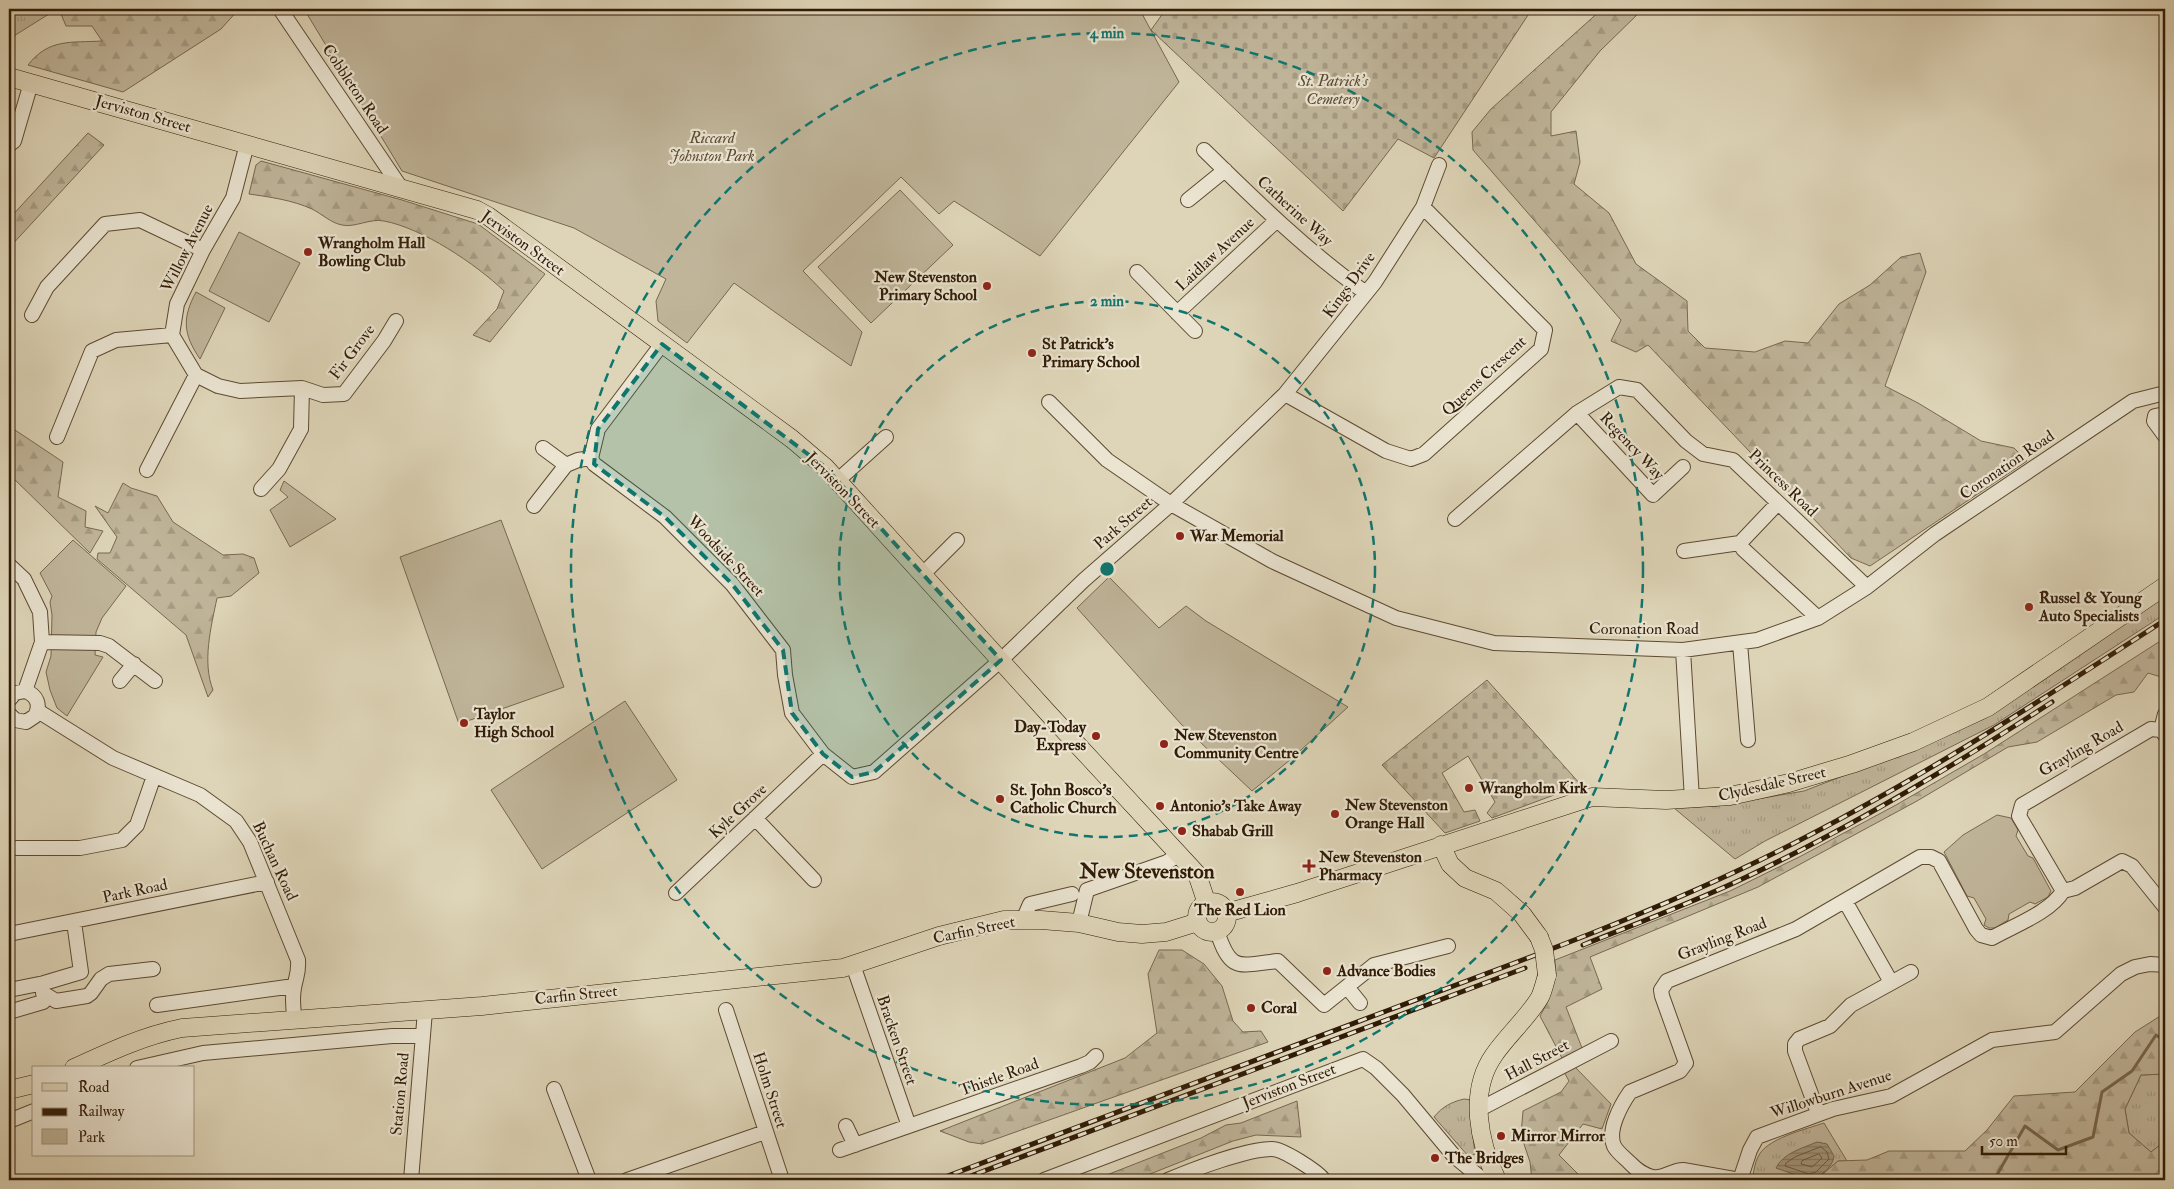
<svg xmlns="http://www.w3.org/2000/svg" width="2174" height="1189" viewBox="0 0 2174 1189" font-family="'IM FELL Double Pica',serif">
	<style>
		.grass { fill: url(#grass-tufts); stroke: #786850 }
		.forest { fill: url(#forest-firs); stroke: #786850 }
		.cemetery { fill: url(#cemetery-stones); stroke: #786850 }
		.green { fill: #c0b59a; stroke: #786850 }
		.water { fill: url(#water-rules); stroke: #75654c }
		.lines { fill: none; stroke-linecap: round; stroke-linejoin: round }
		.shore { stroke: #6a5840; stroke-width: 1 }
		.stream { stroke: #75654c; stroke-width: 3 }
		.minor-casing { stroke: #5c4a32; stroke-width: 16 }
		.major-casing { stroke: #301b06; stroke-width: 19 }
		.minor { stroke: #eae4d1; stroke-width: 14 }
		.major { stroke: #ded5b8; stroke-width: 18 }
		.rail-casing { stroke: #301b06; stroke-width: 5 }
		.rail { stroke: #eae4d1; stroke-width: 3; stroke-dasharray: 9; stroke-linecap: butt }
		.major-bridge-casing { stroke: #301b06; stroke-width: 19; stroke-linecap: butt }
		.major-bridge { stroke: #ded5b8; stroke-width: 18 }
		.marked { fill: #0f766e; fill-opacity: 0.2; stroke: #0f766e; stroke-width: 4; stroke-dasharray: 10 6; stroke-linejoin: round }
		.ring { fill: none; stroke: #0f766e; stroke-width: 2.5; stroke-dasharray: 9 6 }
		.poi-dot { fill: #8f2418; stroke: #eae4d1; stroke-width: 2 }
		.labels { text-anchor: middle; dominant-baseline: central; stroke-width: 4.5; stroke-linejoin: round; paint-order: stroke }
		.park-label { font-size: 16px; font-style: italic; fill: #5b4932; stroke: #eae4d1 }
		.street-label { font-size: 16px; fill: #301b06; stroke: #eae4d1 }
		.poi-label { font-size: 16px; font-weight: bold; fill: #301b06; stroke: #eae4d1; text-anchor: start }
		.district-label { font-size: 21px; font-weight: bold; fill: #301b06; stroke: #eae4d1 }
		.centre { fill: #0f766e; stroke: #eae4d1; stroke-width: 2.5 }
		.ring-label { font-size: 15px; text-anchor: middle; font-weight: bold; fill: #0f766e; stroke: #eae4d1; stroke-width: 4.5; stroke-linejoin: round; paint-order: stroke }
	</style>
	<defs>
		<pattern id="grass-tufts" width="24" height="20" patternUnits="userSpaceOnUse" patternTransform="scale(1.25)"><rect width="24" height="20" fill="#c0b59a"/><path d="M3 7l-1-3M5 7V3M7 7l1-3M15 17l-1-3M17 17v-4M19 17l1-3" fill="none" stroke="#a59b83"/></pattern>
		<pattern id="forest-firs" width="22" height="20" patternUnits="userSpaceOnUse" patternTransform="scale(1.25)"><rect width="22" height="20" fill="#c0b59a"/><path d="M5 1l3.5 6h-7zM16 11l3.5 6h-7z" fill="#a59b83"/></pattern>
		<pattern id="cemetery-stones" width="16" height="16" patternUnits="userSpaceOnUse" patternTransform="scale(1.25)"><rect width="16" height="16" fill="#c0b59a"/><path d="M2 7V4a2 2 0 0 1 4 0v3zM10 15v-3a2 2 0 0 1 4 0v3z" fill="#a59b83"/></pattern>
		<pattern id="water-rules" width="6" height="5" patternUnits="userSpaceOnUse" patternTransform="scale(1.25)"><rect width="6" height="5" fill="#a3967b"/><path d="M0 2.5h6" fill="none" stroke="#857a63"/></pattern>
	</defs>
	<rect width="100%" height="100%" fill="#ded5b8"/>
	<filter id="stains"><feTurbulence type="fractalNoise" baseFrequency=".004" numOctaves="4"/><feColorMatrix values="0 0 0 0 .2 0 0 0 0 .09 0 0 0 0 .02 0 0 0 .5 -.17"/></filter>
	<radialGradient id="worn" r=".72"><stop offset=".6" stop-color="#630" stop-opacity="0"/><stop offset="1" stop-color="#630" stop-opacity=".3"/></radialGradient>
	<path class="grass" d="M 9,9 L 57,9 L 9,39 Z
		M 2165,596 L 2165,614 L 1994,725 L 1765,841 L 1735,859 L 1674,808 L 1717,806 L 1804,791 L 1949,735 L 1986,718 Z
		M 2165,1074 L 2165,1141 L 2151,1152 L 2129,1133 L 2125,1109 L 2141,1075 Z
		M 1464,1099 L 1471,1100 L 1471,1120 L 1475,1154 L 1469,1157 L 1434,1117 C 1442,1107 1451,1102 1464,1099 Z
		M 1824,1123 L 1847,1161 L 1838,1161 L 1816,1180 L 1776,1180 L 1753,1176 C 1754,1170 1755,1162 1758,1157 C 1765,1139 1806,1129 1824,1123 Z"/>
	<path class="forest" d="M 59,9 L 239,9 L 221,29 L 123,92 L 28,65 C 49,38 71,43 102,41 L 92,26 L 66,26 Z
		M 1602,9 L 1643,9 L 1600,51 L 1551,112 L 1551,136 L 1576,131 L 1580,162 L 1574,184 L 1609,213 L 1636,264 L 1687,301 L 1688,331 L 1705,348 L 1755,352 L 1785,341 L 1808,343 L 1839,304 L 1870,285 L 1901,257 L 1920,253 L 1926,272 L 1885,386 L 1918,403 L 1981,441 L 2014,448 L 2027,461 L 1870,566 L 1851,558 L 1648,345 L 1636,352 L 1611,341 L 1621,320 L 1473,150 L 1472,132 L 1491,109 Z
		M 88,133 L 104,145 L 9,248 L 9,219 Z
		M 261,161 L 402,200 L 478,224 L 545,274 L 490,342 L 473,335 L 497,309 L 504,291 C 476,264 422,228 384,221 C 370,218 355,228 342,225 C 331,223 322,214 312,209 C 292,200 270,197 249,194 L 256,165 Z
		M 9,426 L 63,462 L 58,497 L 86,511 L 85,527 L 103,531 L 90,553 L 9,474 Z
		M 123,483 L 131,488 L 157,496 L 173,522 L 223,555 L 243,554 L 254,558 L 259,573 L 231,596 L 217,598 C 211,627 202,662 213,690 L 208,697 L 186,635 L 97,559 L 98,553 L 110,553 L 117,537 L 95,506 L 108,513 Z
		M 2165,638 L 2165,667 L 2161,677 L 2148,673 L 2134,692 L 2116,695 L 2037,742 L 2008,747 L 1917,801 L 1758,887 L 1590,957 L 1602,989 L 1566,1007 L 1582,1048 L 1562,1058 L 1540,1016 C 1551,997 1556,982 1555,960 L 1730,891 L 1801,856 L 1896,805 L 1984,754 Z
		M 1159,950 L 1182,950 L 1204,964 L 1222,986 L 1233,1021 L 1243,1032 L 1261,1031 L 1268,1042 L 982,1144 L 969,1142 L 940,1131 L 1125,1058 L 1157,1033 L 1148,974 Z
		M 2165,1013 L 2165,1074 L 2141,1075 L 2125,1109 L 2129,1133 L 2151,1152 L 2165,1141 L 2165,1164 L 2150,1180 L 2107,1180 L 2093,1177 L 2070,1180 L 1816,1180 L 1838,1161 L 1867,1160 L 1889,1151 L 1965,1151 L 1987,1130 L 2014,1096 L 2075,1092 L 2135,1032 Z
		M 1574,1066 L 1611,1104 L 1602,1129 L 1583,1124 L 1559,1155 L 1584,1180 L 1532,1180 L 1530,1162 L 1521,1135 L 1523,1111 L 1561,1092 L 1569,1081 L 1564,1072 Z
		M 1297,1101 L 1301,1137 L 1256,1135 L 1233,1141 L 1135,1180 L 1094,1180 L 1201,1138 L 1226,1125 L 1241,1123 Z"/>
	<path class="cemetery" d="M 1166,9 L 1532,9 L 1434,158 L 1398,139 L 1343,211 L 1151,30 Z
		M 1487,680 L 1581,785 L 1492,818 L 1487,813 L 1495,802 L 1468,756 L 1442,773 L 1464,812 L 1475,810 L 1480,821 L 1445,833 L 1382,765 Z"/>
	<path class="green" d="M 304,9 L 1143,9 L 1141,12 L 1179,82 L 1040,256 L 954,201 L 939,214 L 901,177 L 803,271 L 862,332 L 851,366 L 734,283 L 687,343 L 658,321 L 656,301 L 666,279 L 574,228 L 402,171 Z
		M 900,190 L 953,245 L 871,323 L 818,267 Z
		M 239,232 L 300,263 L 269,322 L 209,291 Z
		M 196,292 L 225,308 L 200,359 C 183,334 182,318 196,292 Z
		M 284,481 L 336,519 L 290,547 L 270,510 L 288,497 L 280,490 Z
		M 501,520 L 564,687 L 459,724 L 400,557 Z
		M 73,540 L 126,586 L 102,618 L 96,632 L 95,655 L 103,657 L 67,716 L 57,708 L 50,690 L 46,672 L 51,656 L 52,615 L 50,602 L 52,596 L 40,573 Z
		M 1109,577 L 1159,628 L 1186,606 L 1206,621 L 1348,707 L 1290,760 L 1252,791 L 1181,724 L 1077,608 Z
		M 625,701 L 677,780 L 542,869 L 491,790 Z
		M 1997,815 L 2011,818 L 2018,830 L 2016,836 L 2028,856 L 2033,858 L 2051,891 L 2048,897 L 2035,904 L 2030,902 L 2009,914 L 2008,920 L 1995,928 L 1989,928 L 1984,925 L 1986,919 L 1974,898 L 1967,896 L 1944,852 L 1963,835 Z"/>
	<path class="water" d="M 1817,1142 L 1827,1144 L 1834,1156 C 1833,1168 1820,1176 1810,1180 L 1776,1168 C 1783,1153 1803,1148 1817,1142 Z"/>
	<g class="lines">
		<path class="shore" d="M 1821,1147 L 1827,1152 L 1829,1159 L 1816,1172 L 1809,1174 L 1785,1166 L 1786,1163 L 1795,1157 Z
			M 1819,1154 L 1822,1158 L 1812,1167 L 1801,1164 L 1802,1161 Z"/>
		<path class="stream" d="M 1994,1180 L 2025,1126 L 2058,1150 L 2093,1137 L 2102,1092 L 2132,1071 L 2156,1035 L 2165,1041"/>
		<g class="minor-casing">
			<path id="minor" d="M 280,9 L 401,188
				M 247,144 L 233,198 L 203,250 L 177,304 L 172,335 L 196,375 L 218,386 L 240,391 L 302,388 L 323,395 L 344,394 L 384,341 L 396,321
				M 9,145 L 14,141 L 31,83
				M 1204,150 C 1256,201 1307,251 1366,293
				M 1188,200 L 1225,170
				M 1137,272 L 1195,331
				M 1177,313 L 1276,221
				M 32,315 L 47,287 L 105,224 L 140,220 L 203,250
				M 662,344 L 598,429 L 591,458 L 594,464 L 665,517 L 732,584 L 783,650 L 785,675 L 792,713 L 823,754 L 852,777 L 874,772 L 1001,660 L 1084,580 L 1171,504 L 1285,394 L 1375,282 L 1423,207 L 1439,165
				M 1285,394 L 1386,451 L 1411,459 L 1424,454 L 1541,349 L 1545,330 L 1423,207
				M 1049,402 L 1107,460 L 1171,504 L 1272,561 L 1396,618 L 1494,643 L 1683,650 L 1757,640 L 1818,618 L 1867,587 L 1935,534 L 2133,401 L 2165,393
				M 1577,413 L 1653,495 L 1683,467
				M 2165,414 L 2155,416 L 2154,421 L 2165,436
				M 57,437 L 92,351 L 116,340 L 172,335
				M 543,448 L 566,465
				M 147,470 L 196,375
				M 837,481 L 886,437
				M 261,489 L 279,469 L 301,429 L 302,388
				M 1778,503 L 1740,543 L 1743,549 L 1818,618
				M 534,506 L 566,465 L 578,460 L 591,458
				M 1455,519 L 1577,413 L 1619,387 L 1637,390 L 1686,441 L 1703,454 L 1733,460 L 1867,587
				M 1684,551 L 1740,543
				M 9,565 L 24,579 L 40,612 L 42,642 L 25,691
				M 923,574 L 957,540
				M 42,642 L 100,643 L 109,646 L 155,681
				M 1740,643 L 1748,740
				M 1683,650 L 1692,799
				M 120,681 L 134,664
				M 9,700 L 15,693 L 25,691 C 37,695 41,705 35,716 L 26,722 L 15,720 L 9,714
				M 38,711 L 113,758 L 200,795 L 236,821 L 250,842 L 298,960 C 299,974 296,976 294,988 C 292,999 293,1009 295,1020
				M 2161,730 L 2165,714
				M 755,818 L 814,880
				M 17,848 L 80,848 L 122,840 L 137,825 L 154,776
				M 2063,891 L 2019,816 L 2022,805 L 2151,729 L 2161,730 L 2165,735
				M 676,893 L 823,754
				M 1845,901 L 1891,982
				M 2165,907 L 2132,866 L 2122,861 L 2075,888 L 2063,891 C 2051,912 2013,926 1992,938 L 1981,935 L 1976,929 L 1939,861 L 1931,857 L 1920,857 L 1796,929 L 1667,981 L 1661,990 L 1662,996 L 1686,1063 L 1680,1071 L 1630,1092 C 1621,1105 1607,1130 1614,1146 C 1617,1152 1625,1158 1630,1163 C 1637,1170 1643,1175 1653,1177 C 1664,1179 1672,1170 1683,1170 L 1740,1180 L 1750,1150 L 1757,1137 L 1833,1109 L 1891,1096 L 1992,1040 L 2055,1032 L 2121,974 L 2135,967 L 2150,964 L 2165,965
				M 1023,920 L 1030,904 L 1072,894
				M 74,922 L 81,972 L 44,983 L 43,993 L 56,1001 L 87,996 L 91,993 L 101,979 L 109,974 L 153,969
				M 1079,923 L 1087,890 L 1167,862 L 1180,854
				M 1217,931 C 1231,974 1239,965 1278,961 L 1324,1005 L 1374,965 L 1448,946
				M 9,934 L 267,882
				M 853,965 L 909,1126
				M 1347,987 L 1360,1003
				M 9,990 L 44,983
				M 157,1005 L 294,986
				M 726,1010 L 782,1180
				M 9,1012 L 43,1002 L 48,997
				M 137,1068 L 203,1053 L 392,1036 L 423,1036
				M 554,1089 L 589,1180
				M 1478,1110 L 1611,1041
				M 1818,1113 L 1795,1051 L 1795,1044 L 1799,1039 L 1830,1026 L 1851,1005 L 1911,972
				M 9,1121 L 34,1111
				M 846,1126 L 855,1145
				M 840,1150 L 1081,1066 L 1090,1062 L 1096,1056
				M 411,1180 L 425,1011
				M 627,1180 L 765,1132
				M 1044,1180 L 1363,1059 L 1376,1068 L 1403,1095 L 1454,1156 L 1482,1179 L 1497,1180
				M 1168,1180 C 1192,1170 1246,1149 1272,1149 C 1283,1149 1317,1171 1324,1180"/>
		</g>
		<g class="major-casing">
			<path id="major" d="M 9,77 L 477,210 L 488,216 L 792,439 L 825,467 L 1048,713 L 1197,874 L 1207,904
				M 1441,845 L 1450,864 L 1465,878 L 1496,891 L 1522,914 L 1539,937
				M1197 917a15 15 0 1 1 30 0a15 15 0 1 1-30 0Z
				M 1226,913 L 1297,893 L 1592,797 L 1666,800 L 1730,796 L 1789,783 L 1852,764 L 1913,742 L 1988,707 L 2165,586
				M 74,1068 C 111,1051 143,1036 182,1028 L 482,1006 L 843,968 L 939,936 L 1004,920 L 1041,920 L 1079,923 L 1118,932 L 1142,934 L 1166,932 L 1198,922
				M 9,1090 L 34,1084
				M 1497,1180 C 1479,1143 1468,1092 1494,1055 C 1506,1037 1530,1015 1540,997 C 1543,991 1545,982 1547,975"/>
		</g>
		<use href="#minor" class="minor"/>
		<use href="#major" class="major"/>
		<g class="rail-casing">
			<path id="rail" d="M 1583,945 C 1635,924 1689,904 1740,880 C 1849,829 1952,767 2052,702
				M 937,1180 C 1087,1123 1238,1067 1389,1010 C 1506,966 1624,924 1737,871 C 1887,801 2026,710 2165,620
				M 960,1180 L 1525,968"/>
		</g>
		<use href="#rail" class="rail"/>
		<g class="major-bridge-casing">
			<path id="major-bridge" d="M 1539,937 L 1544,950 L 1547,975"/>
		</g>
		<use href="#major-bridge" class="major-bridge"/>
	</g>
	<path class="marked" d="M 662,344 L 825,467 L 1001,660 L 874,772 L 852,777 L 823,754 L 792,713 L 783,650 L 732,584 L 665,517 L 594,464 L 598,429 Z"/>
	<g class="ring">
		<circle cx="1107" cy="569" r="268"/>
		<circle cx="1107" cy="569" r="536"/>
	</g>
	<g class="poi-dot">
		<circle cx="308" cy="252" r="5"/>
		<circle cx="987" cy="286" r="5"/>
		<circle cx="1032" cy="353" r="5"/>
		<circle cx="1180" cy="536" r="5"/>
		<circle cx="2029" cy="607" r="5"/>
		<circle cx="464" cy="723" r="5"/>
		<circle cx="1096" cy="736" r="5"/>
		<circle cx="1164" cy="744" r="5"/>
		<circle cx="1469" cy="788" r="5"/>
		<circle cx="1000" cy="799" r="5"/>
		<circle cx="1160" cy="806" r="5"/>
		<circle cx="1335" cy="814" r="5"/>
		<circle cx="1182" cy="831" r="5"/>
		<path d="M1306.5 858.5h5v5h5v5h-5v5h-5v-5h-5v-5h5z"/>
		<circle cx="1240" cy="892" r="5"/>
		<circle cx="1327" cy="971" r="5"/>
		<circle cx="1251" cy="1008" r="5"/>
		<circle cx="1501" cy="1136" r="5"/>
		<circle cx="1435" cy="1158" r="5"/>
	</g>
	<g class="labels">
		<g class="park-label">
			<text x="1333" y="81">St. Patrick's<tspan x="1333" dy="18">Cemetery</tspan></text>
			<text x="712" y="138">Riccard<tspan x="712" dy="18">Johnston Park</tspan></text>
		</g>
		<g class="street-label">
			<text transform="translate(355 89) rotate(56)">Cobbleton Road</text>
			<text transform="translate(143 114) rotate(16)">Jerviston Street</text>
			<text transform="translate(1295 211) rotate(42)">Catherine Way</text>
			<text transform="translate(523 243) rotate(36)">Jerviston Street</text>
			<text transform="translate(187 248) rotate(-63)">Willow Avenue</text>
			<text transform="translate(1215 254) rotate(-43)">Laidlaw Avenue</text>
			<text transform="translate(1349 285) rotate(-54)">Kings Drive</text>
			<text transform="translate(352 352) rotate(-53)">Fir Grove</text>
			<text transform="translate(1484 376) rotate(-43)">Queens Crescent</text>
			<text transform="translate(1632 446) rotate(47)">Regency Way</text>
			<text transform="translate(2007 465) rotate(-34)">Coronation Road</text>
			<text transform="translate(1783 483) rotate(44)">Princess Road</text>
			<text transform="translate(843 490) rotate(46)">Jerviston Street</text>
			<text transform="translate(1123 523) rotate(-41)">Park Street</text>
			<text transform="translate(726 556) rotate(47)">Woodside Street</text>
			<text x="1644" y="629">Coronation Road</text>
			<text transform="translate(2081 749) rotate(-30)">Grayling Road</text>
			<text transform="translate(1772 784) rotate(-13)">Clydesdale Street</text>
			<text transform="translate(738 811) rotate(-43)">Kyle Grove</text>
			<text transform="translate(275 861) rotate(65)">Buchan Road</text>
			<text transform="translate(135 891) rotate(-12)">Park Road</text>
			<text transform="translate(974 930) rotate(-12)">Carfin Street</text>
			<text transform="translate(1722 939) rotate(-21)">Grayling Road</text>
			<text transform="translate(576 995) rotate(-6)">Carfin Street</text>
			<text transform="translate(897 1040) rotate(71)">Bracken Street</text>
			<text transform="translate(1537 1060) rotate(-28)">Hall Street</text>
			<text transform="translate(999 1077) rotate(-20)">Thistle Road</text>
			<text transform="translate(1289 1086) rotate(-21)">Jerviston Street</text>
			<text transform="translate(770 1090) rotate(72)">Holm Street</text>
			<text transform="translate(400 1094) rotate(-85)">Station Road</text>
			<text transform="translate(1831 1094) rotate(-18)">Willowburn Avenue</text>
		</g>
		<g class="poi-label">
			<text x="318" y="243">Wrangholm Hall<tspan x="318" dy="18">Bowling Club</tspan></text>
			<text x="977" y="277" text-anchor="end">New Stevenston<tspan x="977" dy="18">Primary School</tspan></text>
			<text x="1042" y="344">St Patrick's<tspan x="1042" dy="18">Primary School</tspan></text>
			<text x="1190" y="536">War Memorial</text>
			<text x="2039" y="598">Russel &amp; Young<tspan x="2039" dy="18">Auto Specialists</tspan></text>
			<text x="474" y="714">Taylor<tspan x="474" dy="18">High School</tspan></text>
			<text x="1086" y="727" text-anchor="end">Day-Today<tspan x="1086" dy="18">Express</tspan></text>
			<text x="1174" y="735">New Stevenston<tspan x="1174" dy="18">Community Centre</tspan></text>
			<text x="1479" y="788">Wrangholm Kirk</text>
			<text x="1010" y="790">St. John Bosco's<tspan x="1010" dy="18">Catholic Church</tspan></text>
			<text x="1345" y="805">New Stevenston<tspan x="1345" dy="18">Orange Hall</tspan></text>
			<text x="1170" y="806">Antonio's Take Away</text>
			<text x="1192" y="831">Shabab Grill</text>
			<text x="1319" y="857">New Stevenston<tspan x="1319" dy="18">Pharmacy</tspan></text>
			<text x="1240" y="910" text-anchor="middle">The Red Lion</text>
			<text x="1337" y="971">Advance Bodies</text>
			<text x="1261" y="1008">Coral</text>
			<text x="1511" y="1136">Mirror Mirror</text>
			<text x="1445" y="1158">The Bridges</text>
		</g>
		<g class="district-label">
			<text x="1147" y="871">New Stevenston</text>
		</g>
	</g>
	<circle cx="1107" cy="569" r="8" class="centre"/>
	<g class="ring-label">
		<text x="1107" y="38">4 min</text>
		<text x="1107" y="306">2 min</text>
	</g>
	<rect width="2174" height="1189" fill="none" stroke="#ded5b8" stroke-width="30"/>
	<rect x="10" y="10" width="2154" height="1169" fill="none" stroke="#301b06" stroke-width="2.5"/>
	<rect x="15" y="15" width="2144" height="1159" fill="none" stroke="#301b06"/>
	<rect x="32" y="1066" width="162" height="90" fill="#eae4d1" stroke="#a09480"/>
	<rect x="42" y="1083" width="25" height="8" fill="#ded5b8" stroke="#a09480"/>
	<text x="78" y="1092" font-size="15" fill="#301b06">Road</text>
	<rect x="42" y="1108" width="25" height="8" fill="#301b06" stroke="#a09480"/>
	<text x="78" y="1116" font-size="15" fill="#301b06">Railway</text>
	<rect x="42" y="1129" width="25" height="15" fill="#c0b59a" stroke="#a09480"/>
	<text x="78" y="1142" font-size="15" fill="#301b06">Park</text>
	<path d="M1982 1146v8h84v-8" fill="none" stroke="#301b06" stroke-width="2.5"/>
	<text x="1989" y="1146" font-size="15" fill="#301b06" stroke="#eae4d1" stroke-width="4" paint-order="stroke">50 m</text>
	<rect width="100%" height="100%" filter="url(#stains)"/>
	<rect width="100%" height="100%" fill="url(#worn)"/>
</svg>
